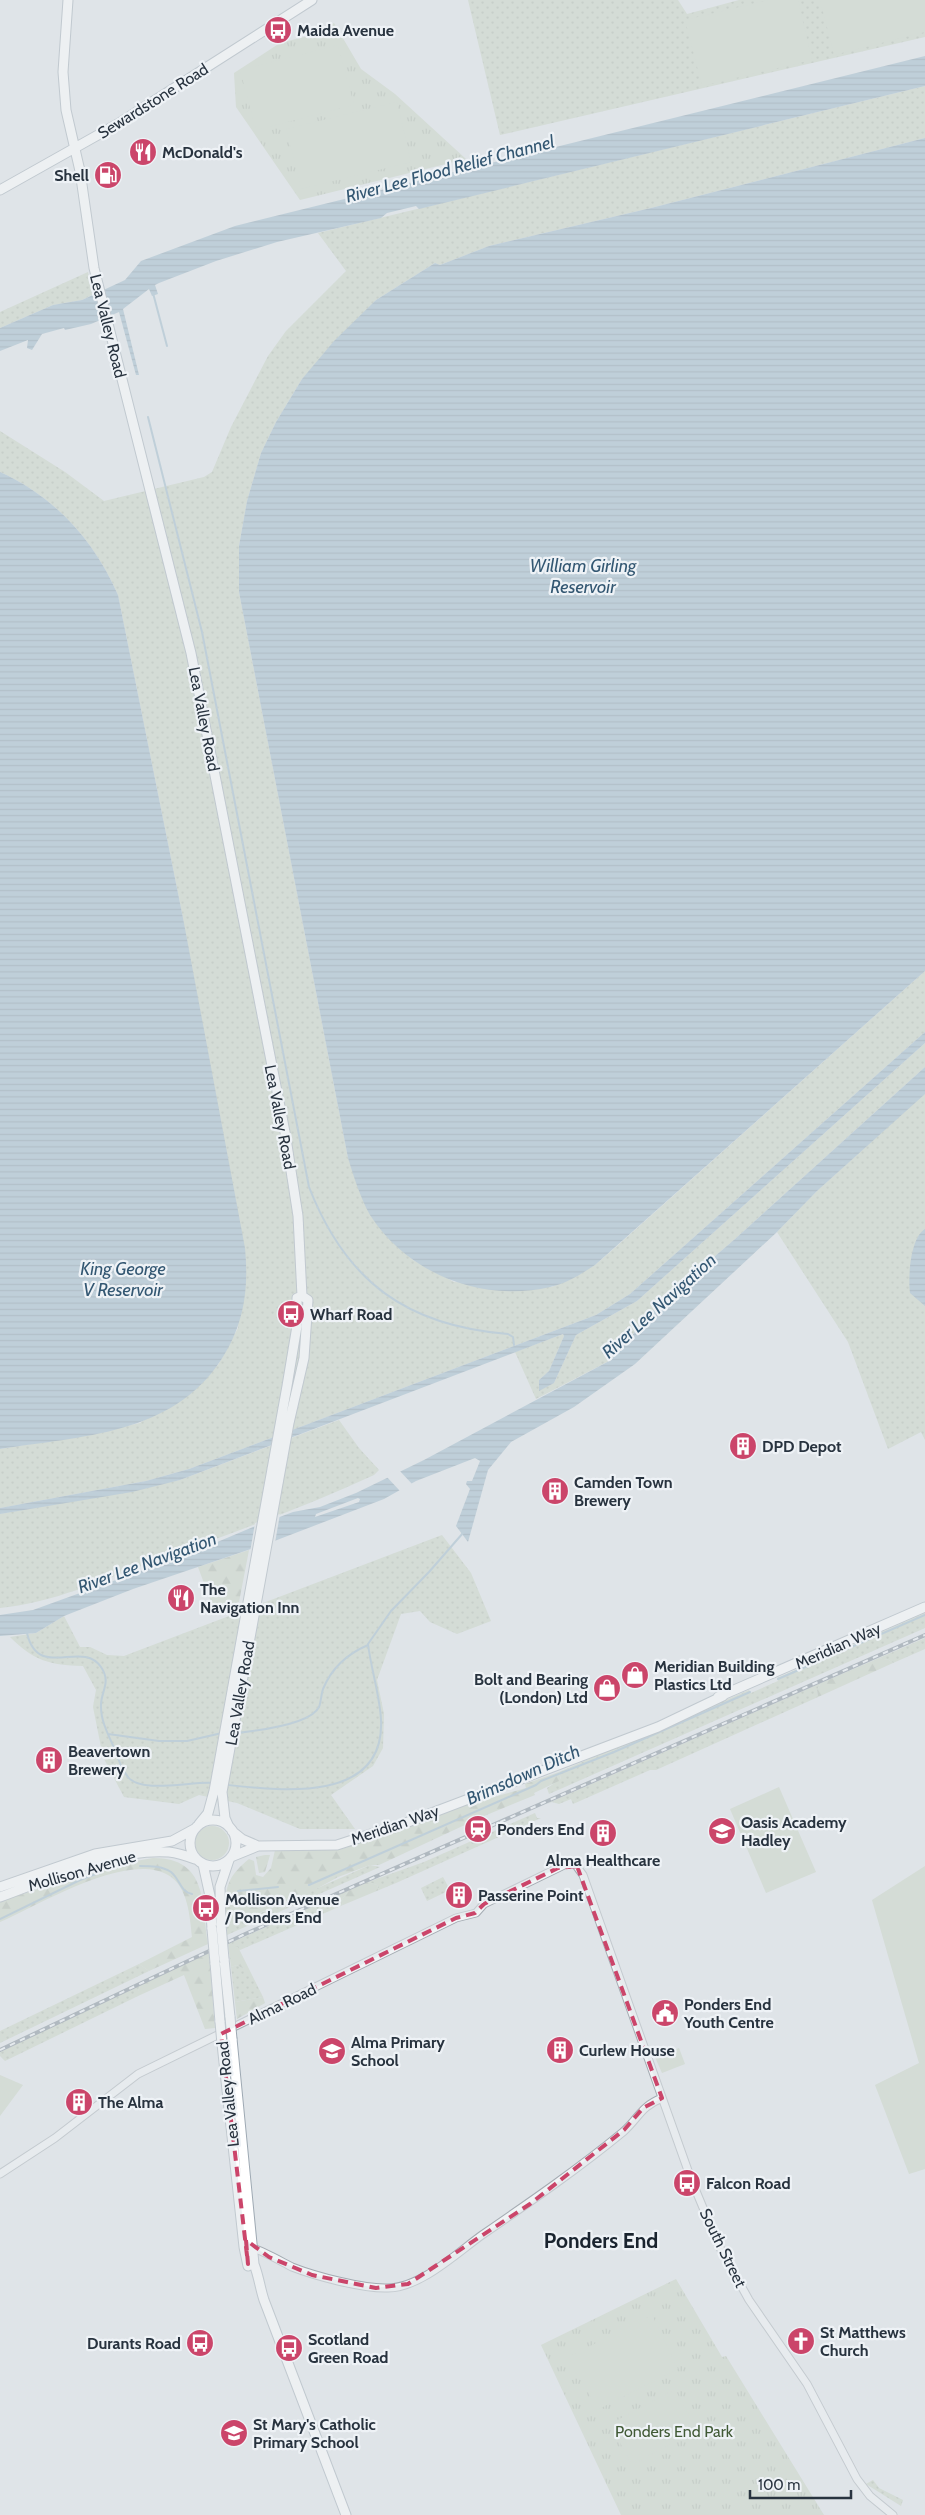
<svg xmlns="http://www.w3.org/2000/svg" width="925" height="2515" viewBox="0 0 925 2515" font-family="Cabin,sans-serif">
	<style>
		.grass { fill: url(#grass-dots) }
		.forest { fill: url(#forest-firs) }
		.park { fill: url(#park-tufts) }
		.garden { fill: #c7d2c0 }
		.water { fill: url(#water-rules); fill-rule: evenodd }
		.pier { fill: #dfe4e8 }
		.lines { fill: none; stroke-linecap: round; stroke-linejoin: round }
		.stream { stroke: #9ab6c8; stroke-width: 2 }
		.tertiary-casing { stroke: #a4abb2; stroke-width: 9 }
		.primary-casing { stroke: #9ea9b3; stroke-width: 11 }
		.tertiary { stroke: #f1f4f6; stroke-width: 7 }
		.primary { stroke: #fff; stroke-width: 9 }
		.rail-casing { stroke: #798591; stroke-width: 4 }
		.rail { stroke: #eef2f6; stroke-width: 2; stroke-dasharray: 5.5; stroke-linecap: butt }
		.primary-bridge-casing { stroke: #9ea9b3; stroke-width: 11; stroke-linecap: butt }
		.primary-bridge { stroke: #fff; stroke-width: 9 }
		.marked { fill: none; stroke: #cb456a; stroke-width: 4; stroke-dasharray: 10 6; stroke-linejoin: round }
		.labels { text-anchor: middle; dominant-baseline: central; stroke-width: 4.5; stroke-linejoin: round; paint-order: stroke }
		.poi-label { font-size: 16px; font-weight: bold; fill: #28333f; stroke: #eef2f6; text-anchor: start }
		.street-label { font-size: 16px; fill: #28333f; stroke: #eef2f6 }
		.park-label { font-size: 16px; fill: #415a36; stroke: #eef2f6 }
		.water-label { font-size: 18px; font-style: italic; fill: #335772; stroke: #eef2f6 }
		.district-label { font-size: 21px; font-weight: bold; fill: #1a242f; stroke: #eef2f6 }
	</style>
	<defs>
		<pattern id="grass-dots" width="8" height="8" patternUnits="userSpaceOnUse" patternTransform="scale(1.25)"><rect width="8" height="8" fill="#c7d2c0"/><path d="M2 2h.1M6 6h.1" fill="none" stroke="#abb5a6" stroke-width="1.8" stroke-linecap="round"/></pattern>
		<pattern id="forest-firs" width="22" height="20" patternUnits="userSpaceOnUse" patternTransform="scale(1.25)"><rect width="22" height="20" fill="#c7d2c0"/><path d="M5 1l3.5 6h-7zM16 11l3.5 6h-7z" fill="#abb5a6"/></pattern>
		<pattern id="park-tufts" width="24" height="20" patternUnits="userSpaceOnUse" patternTransform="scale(1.25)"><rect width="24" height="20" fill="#c7d2c0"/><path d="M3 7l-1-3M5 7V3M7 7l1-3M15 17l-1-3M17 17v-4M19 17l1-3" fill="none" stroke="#abb5a6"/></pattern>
		<pattern id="water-rules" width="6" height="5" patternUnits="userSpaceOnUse" patternTransform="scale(1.25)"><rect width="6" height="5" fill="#9ab6c8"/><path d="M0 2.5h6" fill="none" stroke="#7e95a4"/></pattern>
	</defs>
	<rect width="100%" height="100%" fill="#dfe4e8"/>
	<path class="grass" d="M 468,0 L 678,0 L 687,14 L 739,0 L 925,0 L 925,37 L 500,135 Z
		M 925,86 L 925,138 L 651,208 L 489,246 L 440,265 L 435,263 L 376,300 L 302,379 L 276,422 L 261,453 L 247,501 L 239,546 L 239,592 L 348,1158 L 370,1214 L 413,1260 L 454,1282 L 552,1287 L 595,1265 L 617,1246 L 925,971 L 925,1032 L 630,1294 L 596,1315 L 189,1469 L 146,1481 L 0,1508 L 0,1449 L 91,1434 L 140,1423 L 218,1365 L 238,1328 L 183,918 L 118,595 C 94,540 55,497 0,472 L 0,431 L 65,472 L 104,501 L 204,477 L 212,472 L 231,427 L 268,356 L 286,331 L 346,271 L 318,233 Z
		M 88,272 L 92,295 L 82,300 L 53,305 L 0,328 L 0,312 Z
		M 925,1043 L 925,1067 L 735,1239 L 658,1305 L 611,1360 L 536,1399 L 515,1352 L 563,1334 L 564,1336 L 549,1371 L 539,1380 L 539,1390 L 554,1383 L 576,1335 L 637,1301 Z
		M 925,1093 L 925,1440 L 921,1432 L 888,1449 L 848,1342 L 777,1232 L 817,1191 Z
		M 339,1420 L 359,1448 L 379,1470 L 374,1475 C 303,1508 229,1534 155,1561 C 105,1579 53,1603 0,1608 L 0,1514 L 180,1480 Z
		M 442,1535 L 471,1573 L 491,1621 L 457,1634 L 430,1622 L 420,1611 L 401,1614 L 377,1680 L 384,1714 L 383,1748 L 373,1766 L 331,1795 L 355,1829 L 300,1829 L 237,1803 L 199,1795 L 179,1804 L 124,1797 L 103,1757 L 93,1707 L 96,1690 L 83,1666 C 50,1665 34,1661 10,1637 L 36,1633 L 64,1616 L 80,1647 L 90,1647 L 107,1655 L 124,1656 Z
		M 925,1613 L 925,1628 L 549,1794 L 547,1788 L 561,1779 L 559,1772 L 749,1690 L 751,1693 L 778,1681 L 777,1678 Z
		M 925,1638 L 925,1649 L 893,1663 L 889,1660 L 879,1658 Z
		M 821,1683 L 817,1690 L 818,1697 L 656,1770 L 650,1770 L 573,1804 L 571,1799 L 559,1804 L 552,1802 L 546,1804 Z
		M 535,1813 L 537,1818 L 541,1818 L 396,1883 L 379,1890 L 377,1885 L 368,1882 L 424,1862 Z
		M 370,1865 L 380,1867 L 227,1935 L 227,1923 L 236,1924 Z
		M 443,1877 L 450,1890 L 427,1901 L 421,1888 Z
		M 349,1890 L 341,1901 L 343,1905 L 240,1950 L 228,1944 Z
		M 139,1964 L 149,1971 L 0,2043 L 0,2031 Z
		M 237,1965 L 244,1969 L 249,1969 L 263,1997 L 235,2002 L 231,1967 Z
		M 141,1984 L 138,1991 L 138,1996 L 5,2061 L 0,2056 L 0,2052 Z
		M 873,2480 L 879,2488 L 903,2500 L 901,2506 L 866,2484 Z"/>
	<path class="forest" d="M 249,1550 L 239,1602 L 214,1610 L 198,1567 Z
		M 879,1658 L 889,1660 L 893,1663 L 818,1697 L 817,1690 L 821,1683 Z
		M 559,1772 L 561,1780 L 534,1793 L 535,1795 L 484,1816 L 379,1865 L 370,1865 L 338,1877 L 307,1894 L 293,1898 L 235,1924 L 227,1923 C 224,1893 224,1879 249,1859 L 254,1861 L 256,1875 L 263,1877 L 271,1868 L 275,1850 L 316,1849 L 369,1840 L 397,1832 L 465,1805 L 526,1788 L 525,1784 Z
		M 265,1855 L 270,1855 L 265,1872 L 259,1873 L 256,1857 Z
		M 153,1858 C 209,1858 201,1905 208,1944 L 149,1971 L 139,1964 L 192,1937 C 190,1917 188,1886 168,1875 C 127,1851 39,1905 0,1922 L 0,1902 C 51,1884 100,1866 153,1858 Z
		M 368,1882 L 377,1885 L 379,1890 L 343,1905 L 341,1901 L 349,1890 Z
		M 228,1944 L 238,1947 L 249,1969 L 244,1969 L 237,1965 L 231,1967 Z
		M 209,1953 L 215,2028 L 205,2029 L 184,1975 L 138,1996 L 138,1991 L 141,1984 Z
		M 263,1997 L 265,2003 L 237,2019 L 235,2002 Z"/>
	<path class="park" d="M 334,23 L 361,69 L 395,94 L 466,159 L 300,200 L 236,107 L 234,73 L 280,43 L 312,35 Z
		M 676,2279 L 722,2357 L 726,2356 L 824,2515 L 621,2515 L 541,2345 Z"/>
	<path class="garden" d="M 768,0 L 798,0 L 812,60 L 702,86 L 685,20 Z
		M 820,0 L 925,0 L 925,32 L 834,55 Z
		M 338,45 L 354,105 L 256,130 L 240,70 Z
		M 397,102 L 411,162 L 301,189 L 286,129 Z
		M 779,1787 L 816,1872 L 766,1893 L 730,1809 Z
		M195 1843a17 17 0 1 1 34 0a17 17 0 1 1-34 0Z
		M 925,1866 L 925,2169 L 909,2174 L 875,2085 L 919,2063 L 872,1900 Z
		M 679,2048 L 685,2064 L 662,2073 L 655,2057 Z
		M 0,2075 L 23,2085 L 0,2116 Z
		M 652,2315 L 678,2369 L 597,2410 L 570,2356 Z
		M 675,2389 L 697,2430 L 632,2465 L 610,2424 Z"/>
	<path class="water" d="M 925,56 L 925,86 L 419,209 L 416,206 L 387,213 L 381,218 L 277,242 L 216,261 L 159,283 L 155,285 L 158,294 L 152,296 L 149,289 L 123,309 L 139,375 L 136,375 L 119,312 L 91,324 L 65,330 L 64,328 L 42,334 L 32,350 L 27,348 L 28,340 L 0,351 L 0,328 L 53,305 L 82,300 L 125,280 L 141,261 L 235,226 Z
		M 925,138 L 925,971 L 595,1265 C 581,1274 566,1284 550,1287 C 482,1303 408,1274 370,1215 C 360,1197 354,1177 348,1158 L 239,592 L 239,546 L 247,501 L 261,453 L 276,422 L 302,379 L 334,341 L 376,300 L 435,263 L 440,265 L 489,246 L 651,208 Z
		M 0,472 C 55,497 94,540 118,595 L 183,918 L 245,1248 C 249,1289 244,1325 221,1360 C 172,1435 81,1436 0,1449 Z
		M 925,1032 L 925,1043 L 637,1301 L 576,1335 L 554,1383 L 539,1391 L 539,1380 L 549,1371 L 564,1336 L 563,1334 L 180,1480 L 132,1492 L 0,1514 L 0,1508 L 146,1481 L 189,1469 L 596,1315 L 630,1294 Z
		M 925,1067 L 925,1094 L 817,1191 L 777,1232 L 635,1364 L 574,1407 L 511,1442 L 488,1470 L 468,1542 L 456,1526 L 470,1489 L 466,1484 L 467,1481 L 472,1481 L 480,1461 L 475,1458 L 416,1481 L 384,1499 L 277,1540 L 133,1589 L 64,1616 L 36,1633 L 0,1636 L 0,1615 L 33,1610 L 196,1551 L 253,1527 L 293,1512 L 320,1507 L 356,1493 L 424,1460 L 611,1360 L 658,1305 L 735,1239 ZM 358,1498 L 360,1499 L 359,1502 L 315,1517 L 316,1514 Z
		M 925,1229 L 925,1306 L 910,1293 C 908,1278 910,1238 925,1229 Z"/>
	<path class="pier" d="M 398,1469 L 413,1485 L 400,1491 L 385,1475 Z
		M 280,1514 L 275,1543 L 250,1552 L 255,1523 Z"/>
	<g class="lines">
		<path class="stream" d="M 153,293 L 167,346
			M 148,417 L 202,632 L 309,1187 C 346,1282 407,1326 508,1334 L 513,1337 L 514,1345
			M 27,1633 C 38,1681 82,1639 101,1667 C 112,1683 100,1692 101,1707 C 101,1722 109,1736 115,1750 C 118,1759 122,1770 128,1777 C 141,1794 192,1781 213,1783
			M 778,1679 L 925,1615
			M 237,1733 C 255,1731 310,1725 319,1707 C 321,1702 321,1695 323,1689 C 332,1667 347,1654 368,1645
			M 108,1734 L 159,1741 L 187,1741 L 222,1733
			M 228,1785 C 282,1791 385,1803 381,1720 C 380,1696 371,1669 368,1644 L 391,1611 L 429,1572 L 463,1533
			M 140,1866 C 151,1866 162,1866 171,1872 C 180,1879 180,1892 192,1894
			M 309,1885 L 536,1785 L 541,1781 L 614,1752 L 750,1692
			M 238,1891 L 278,1887
			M 0,1919 L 80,1880 L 101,1872"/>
		<g class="tertiary-casing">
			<path id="tertiary" d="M 0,2174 L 55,2138 L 138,2074 L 456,1918 L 476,1913 L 484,1904 L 558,1868 L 566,1864 L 575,1864 L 583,1875 L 691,2179 L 719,2246 L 749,2300 L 807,2384 L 857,2479 L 870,2496 L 893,2515
				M 251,2248 C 260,2249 282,2262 292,2267 C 315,2276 363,2289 388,2288 C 420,2288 457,2253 482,2235 C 530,2202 578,2169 623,2132 C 639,2118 640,2107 662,2098"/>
		</g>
		<g class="primary-casing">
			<path id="primary" d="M 68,0 L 63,72 L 66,110 L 80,171 L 94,268 L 191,653 L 285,1132 L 298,1216 L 302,1296 L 308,1300 L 304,1358 L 289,1423 L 222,1792 L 225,1818 L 229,1827
				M 0,190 L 121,122 L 312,0
				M 718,1697 L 925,1607
				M190 1843a23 23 0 1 1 46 0a23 23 0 1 1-46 0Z
				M 199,1824 L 208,1813 L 214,1791 L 287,1386 L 297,1326 L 297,1298 L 302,1296
				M 232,1831 L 242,1839 L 258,1846 L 337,1845 L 408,1822 L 658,1727 L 723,1696
				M 231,1857 L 258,1846
				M 203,1864 L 210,1896 L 212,1929
				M 0,1887 L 95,1854 L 172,1841 L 196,1828
				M 0,1897 C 50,1879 115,1848 169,1852 C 178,1853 187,1856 195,1859
				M 221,1925 L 220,1887 L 229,1860
				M 224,1959 L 230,2017
				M 215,1963 L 220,2022
				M 232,2039 L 254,2264 C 259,2277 260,2288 264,2300 L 346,2515
				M 222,2044 L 244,2247 L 248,2266"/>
		</g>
		<use href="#tertiary" class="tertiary"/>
		<use href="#primary" class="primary"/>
		<g class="rail-casing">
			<path id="rail" d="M 0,2050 L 243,1935 L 925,1635"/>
		</g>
		<use href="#rail" class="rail"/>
		<g class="primary-bridge-casing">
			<path id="primary-bridge" d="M 221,1925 L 224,1959
				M 212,1929 L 215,1963
				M 230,2017 L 232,2039
				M 220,2022 L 222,2044"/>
		</g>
		<use href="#primary-bridge" class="primary-bridge"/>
	</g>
	<path d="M0 0H925V2515H0ZM 577,1866 L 662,2098 L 643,2108 L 624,2130 L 530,2204 L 408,2284 L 376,2288 L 312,2275 L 269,2257 L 246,2240 L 248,2264 L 221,2034 L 456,1918 L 475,1913 L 484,1904 L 558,1868 Z" fill="#dfe4e8" fill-opacity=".55" fill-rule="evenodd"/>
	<path class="marked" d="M 577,1866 L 662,2098 L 643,2108 L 624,2130 L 530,2204 L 408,2284 L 376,2288 L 312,2275 L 269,2257 L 246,2240 L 248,2264 L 221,2034 L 456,1918 L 475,1913 L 484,1904 L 558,1868 Z"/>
	<defs>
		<g id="bus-disc" transform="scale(1.4375)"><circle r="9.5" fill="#cb456a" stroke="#eef2f6"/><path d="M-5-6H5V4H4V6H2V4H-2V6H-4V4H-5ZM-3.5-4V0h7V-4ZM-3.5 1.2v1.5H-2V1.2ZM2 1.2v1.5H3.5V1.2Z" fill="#fff"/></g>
		<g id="restaurant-disc" transform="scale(1.4375)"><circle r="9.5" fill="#cb456a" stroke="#eef2f6"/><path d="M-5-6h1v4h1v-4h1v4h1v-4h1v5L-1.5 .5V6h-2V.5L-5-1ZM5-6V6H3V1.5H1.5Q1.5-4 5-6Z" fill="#fff"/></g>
		<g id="fuel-disc" transform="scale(1.4375)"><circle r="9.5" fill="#cb456a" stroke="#eef2f6"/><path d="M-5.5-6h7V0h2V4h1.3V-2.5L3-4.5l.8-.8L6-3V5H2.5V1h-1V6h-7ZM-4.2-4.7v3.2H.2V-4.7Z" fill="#fff"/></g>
		<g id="building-disc" transform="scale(1.4375)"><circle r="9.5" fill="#cb456a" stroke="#eef2f6"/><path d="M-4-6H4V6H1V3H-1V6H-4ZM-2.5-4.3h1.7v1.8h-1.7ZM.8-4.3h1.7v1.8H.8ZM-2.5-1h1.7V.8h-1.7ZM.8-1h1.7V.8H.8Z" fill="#fff"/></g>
		<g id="shop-disc" transform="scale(1.4375)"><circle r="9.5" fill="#cb456a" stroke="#eef2f6"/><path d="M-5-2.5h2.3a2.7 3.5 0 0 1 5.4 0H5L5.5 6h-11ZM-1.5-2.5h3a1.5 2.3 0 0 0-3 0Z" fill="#fff"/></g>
		<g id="station-disc" transform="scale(1.4375)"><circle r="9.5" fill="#cb456a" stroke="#eef2f6"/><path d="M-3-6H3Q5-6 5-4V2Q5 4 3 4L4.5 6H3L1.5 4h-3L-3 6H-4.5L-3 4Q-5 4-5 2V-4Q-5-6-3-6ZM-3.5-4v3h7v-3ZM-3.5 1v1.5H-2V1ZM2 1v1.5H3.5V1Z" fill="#fff"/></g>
		<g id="school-disc" transform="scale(1.4375)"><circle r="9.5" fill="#cb456a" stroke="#eef2f6"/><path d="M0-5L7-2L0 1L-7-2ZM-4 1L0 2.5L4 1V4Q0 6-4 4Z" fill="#fff"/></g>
		<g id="civic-disc" transform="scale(1.4375)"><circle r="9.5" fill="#cb456a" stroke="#eef2f6"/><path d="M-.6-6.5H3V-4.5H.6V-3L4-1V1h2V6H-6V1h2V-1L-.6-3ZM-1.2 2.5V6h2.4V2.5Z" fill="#fff"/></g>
		<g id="church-disc" transform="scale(1.4375)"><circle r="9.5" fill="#cb456a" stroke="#eef2f6"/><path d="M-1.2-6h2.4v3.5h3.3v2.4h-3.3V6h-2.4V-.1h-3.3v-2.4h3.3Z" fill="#fff"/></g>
	</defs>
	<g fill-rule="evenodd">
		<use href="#bus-disc" x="278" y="30"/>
		<use href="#restaurant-disc" x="143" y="152"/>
		<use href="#fuel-disc" x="108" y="175"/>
		<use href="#bus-disc" x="291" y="1314"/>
		<use href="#building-disc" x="743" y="1446"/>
		<use href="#building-disc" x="555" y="1491"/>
		<use href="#restaurant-disc" x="181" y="1598"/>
		<use href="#shop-disc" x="635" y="1675"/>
		<use href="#shop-disc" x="607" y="1688"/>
		<use href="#building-disc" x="49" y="1760"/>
		<use href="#station-disc" x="478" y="1829"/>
		<use href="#school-disc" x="722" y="1831"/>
		<use href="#building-disc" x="603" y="1833"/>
		<use href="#building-disc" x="459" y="1895"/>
		<use href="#bus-disc" x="206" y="1908"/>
		<use href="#civic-disc" x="665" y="2013"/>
		<use href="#building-disc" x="560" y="2050"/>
		<use href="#school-disc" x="332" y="2051"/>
		<use href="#building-disc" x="79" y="2102"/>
		<use href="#bus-disc" x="687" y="2183"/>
		<use href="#church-disc" x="801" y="2341"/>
		<use href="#bus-disc" x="200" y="2343"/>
		<use href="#bus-disc" x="289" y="2348"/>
		<use href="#school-disc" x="234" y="2433"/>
	</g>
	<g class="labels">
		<g class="poi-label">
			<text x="297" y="30">Maida Avenue</text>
			<text x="162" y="152">McDonald's</text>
			<text x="89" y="175" text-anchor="end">Shell</text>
			<text x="310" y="1314">Wharf Road</text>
			<text x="762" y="1446">DPD Depot</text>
			<text x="574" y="1482">Camden Town<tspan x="574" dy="18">Brewery</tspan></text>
			<text x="200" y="1589">The<tspan x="200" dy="18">Navigation Inn</tspan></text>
			<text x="654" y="1666">Meridian Building<tspan x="654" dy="18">Plastics Ltd</tspan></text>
			<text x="588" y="1679" text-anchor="end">Bolt and Bearing<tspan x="588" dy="18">(London) Ltd</tspan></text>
			<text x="68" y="1751">Beavertown<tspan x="68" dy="18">Brewery</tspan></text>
			<text x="741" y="1822">Oasis Academy<tspan x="741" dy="18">Hadley</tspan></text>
			<text x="497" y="1829">Ponders End</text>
			<text x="603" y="1860" text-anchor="middle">Alma Healthcare</text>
			<text x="478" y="1895">Passerine Point</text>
			<text x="225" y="1899">Mollison Avenue<tspan x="225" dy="18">/ Ponders End</tspan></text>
			<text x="684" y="2004">Ponders End<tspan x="684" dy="18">Youth Centre</tspan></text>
			<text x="351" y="2042">Alma Primary<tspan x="351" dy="18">School</tspan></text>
			<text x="579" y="2050">Curlew House</text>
			<text x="98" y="2102">The Alma</text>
			<text x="706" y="2183">Falcon Road</text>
			<text x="820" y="2332">St Matthews<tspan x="820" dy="18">Church</tspan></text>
			<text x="308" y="2339">Scotland<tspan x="308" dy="18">Green Road</tspan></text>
			<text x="181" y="2343" text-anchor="end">Durants Road</text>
			<text x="253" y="2424">St Mary's Catholic<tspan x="253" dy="18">Primary School</tspan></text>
		</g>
		<g class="street-label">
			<text transform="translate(153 101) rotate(-32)">Sewardstone Road</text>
			<text transform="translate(108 326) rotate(76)">Lea Valley Road</text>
			<text transform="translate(204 719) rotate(79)">Lea Valley Road</text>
			<text transform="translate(280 1117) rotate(79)">Lea Valley Road</text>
			<text transform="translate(838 1646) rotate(-24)">Meridian Way</text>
			<text transform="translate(240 1693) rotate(-80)">Lea Valley Road</text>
			<text transform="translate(395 1825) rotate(-19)">Meridian Way</text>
			<text transform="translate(82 1871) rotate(-16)">Mollison Avenue</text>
			<text transform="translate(282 2004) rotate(-26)">Alma Road</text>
			<text transform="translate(228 2094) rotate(-96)">Lea Valley Road</text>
			<text transform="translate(723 2248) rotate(64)">South Street</text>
		</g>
		<g class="park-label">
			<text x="674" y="2431">Ponders End Park</text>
		</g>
		<g class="water-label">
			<text transform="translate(450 169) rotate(-15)">River Lee Flood Relief Channel</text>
			<text x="583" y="566">William Girling<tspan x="583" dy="21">Reservoir</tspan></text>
			<text x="123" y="1269">King George<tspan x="123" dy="21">V Reservoir</tspan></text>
			<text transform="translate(659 1306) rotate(-42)">River Lee Navigation</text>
			<text transform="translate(147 1563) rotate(-20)">River Lee Navigation</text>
			<text transform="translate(523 1775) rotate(-24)">Brimsdown Ditch</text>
		</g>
		<g class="district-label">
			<text x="601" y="2240">Ponders End</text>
		</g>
	</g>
	<path d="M750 2490v8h101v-8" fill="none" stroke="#28333f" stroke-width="2.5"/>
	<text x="758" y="2490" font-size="15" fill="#28333f" stroke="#eef2f6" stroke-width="4" paint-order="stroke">100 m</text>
</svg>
